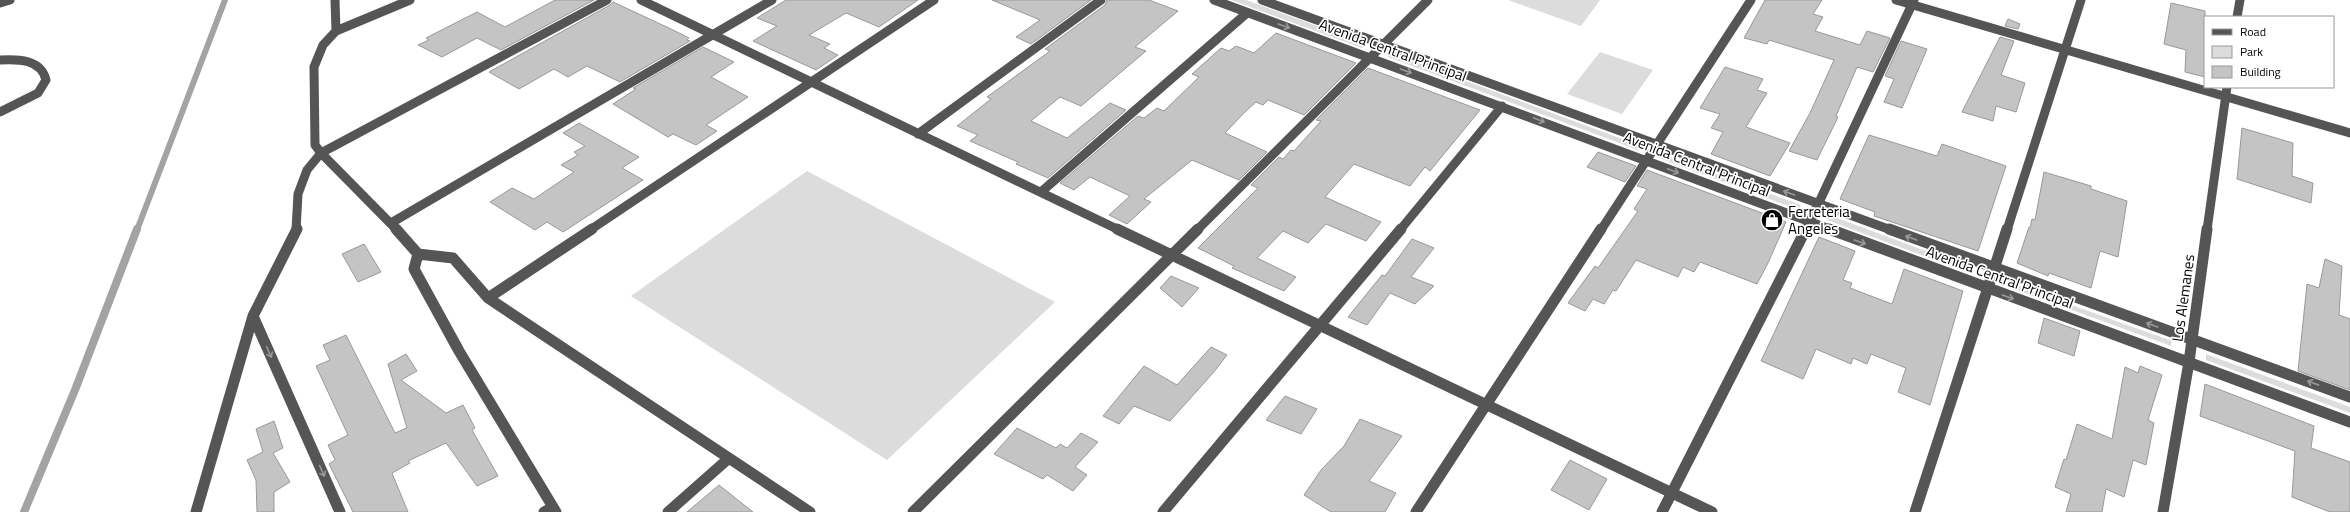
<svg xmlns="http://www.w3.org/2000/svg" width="2350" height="512" viewBox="0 0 2350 512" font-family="'Titillium Web',sans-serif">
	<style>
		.green { fill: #dcdcdc }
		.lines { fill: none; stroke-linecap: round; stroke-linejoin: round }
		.stream-far1 { stroke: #a3a3a3; stroke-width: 6 }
		.stream { stroke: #a3a3a3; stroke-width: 8 }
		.building { fill: #c4c4c4; stroke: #999 }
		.minor-far1 { stroke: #555; stroke-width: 9 }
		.minor { stroke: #555; stroke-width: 11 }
		.oneway { stroke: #999 }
		.labels { text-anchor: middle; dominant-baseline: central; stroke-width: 3.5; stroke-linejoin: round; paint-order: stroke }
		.street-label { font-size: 15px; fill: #000; stroke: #fff }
		.poi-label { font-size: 15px; fill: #000; stroke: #fff; text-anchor: start }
	</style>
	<rect width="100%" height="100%" fill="#fff"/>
	<path class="green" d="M 1231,0 L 1246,0 L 1366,44 L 1362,48 Z
		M 1508,0 L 1600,0 L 1581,26 Z
		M 1600,52 L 1653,70 L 1622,114 L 1567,94 Z
		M 1391,53 L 1641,146 L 1638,150 L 1388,57 Z
		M 1662,154 L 1801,205 L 1799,210 L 1659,158 Z
		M 807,171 L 1055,302 L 887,460 L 631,296 Z
		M 1829,215 L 1974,269 L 1972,274 L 1827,220 Z
		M 2008,282 L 2172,341 L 2171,346 L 2006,286 Z
		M 2206,354 L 2350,407 L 2350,413 L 2206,360 Z"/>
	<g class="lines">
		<path class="stream-far1" d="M 137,230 L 225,0"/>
		<path class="stream" d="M 24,512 L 75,390 L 137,229"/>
	</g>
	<path class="building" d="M 555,0 L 594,0 L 501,50 L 477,38 L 442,57 L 418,45 L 429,40 L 426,38 L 477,12 L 505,27 Z
		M 786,0 L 918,0 L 879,27 L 846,13 L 809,35 L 830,44 L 824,48 L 838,55 L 816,70 L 753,41 L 777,26 L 757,18 Z
		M 992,0 L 1091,0 L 1031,44 L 1016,37 L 1040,20 Z
		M 1107,0 L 1149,0 L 1178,11 L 1135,47 L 1146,51 L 1081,106 L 1060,97 L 1031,121 L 1067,138 L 1110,103 L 1126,110 L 1048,178 L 1016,164 L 1018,162 L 970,141 L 978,135 L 957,126 L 991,99 L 987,97 L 1050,51 L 1045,49 L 1105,5 Z
		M 1765,0 L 1822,0 L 1813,14 L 1823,17 L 1815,31 L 1860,45 L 1867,31 L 1890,38 L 1873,72 L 1857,67 L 1836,116 L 1838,117 L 1817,160 L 1789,151 L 1810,113 L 1834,60 L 1769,40 L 1767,44 L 1744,38 Z
		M 613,2 L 671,29 L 689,38 L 687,40 L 690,41 L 620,82 L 587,66 L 568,77 L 554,69 L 519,89 L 489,72 L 610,5 Z
		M 2171,3 L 2205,11 L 2205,77 L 2185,72 L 2186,50 L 2164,44 Z
		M 2008,19 L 2020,24 L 2018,29 L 2005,26 Z
		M 1276,33 L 1356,63 L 1304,115 L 1268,100 L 1263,105 L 1256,102 L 1245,112 L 1225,133 L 1267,152 L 1239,180 L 1192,160 L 1144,199 L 1151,202 L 1127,224 L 1109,215 L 1130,196 L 1090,177 L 1074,190 L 1060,183 L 1138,116 L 1144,118 L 1157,108 L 1164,111 L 1199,77 L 1192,74 L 1221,48 L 1229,51 L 1236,46 L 1254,53 Z
		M 2000,37 L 2014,41 L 2001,75 L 2025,83 L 2016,112 L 1996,106 L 1993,121 L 1962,112 Z
		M 1901,41 L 1927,49 L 1902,108 L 1884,102 L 1894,79 L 1885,76 Z
		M 703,47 L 734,62 L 711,77 L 748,97 L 706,125 L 717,131 L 696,145 L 673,134 L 668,137 L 613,104 L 636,89 L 633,88 Z
		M 1725,67 L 1763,79 L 1757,90 L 1767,93 L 1746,127 L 1790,143 L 1770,176 L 1711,154 L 1723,132 L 1711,128 L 1720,114 L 1700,108 Z
		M 1368,68 L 1480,110 L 1430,171 L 1425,167 L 1410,186 L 1354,164 L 1325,197 L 1381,222 L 1366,241 L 1326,224 L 1308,243 L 1283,231 L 1257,258 L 1296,277 L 1284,291 L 1232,268 L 1234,266 L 1198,248 L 1258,188 L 1251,185 L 1279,157 L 1283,159 L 1291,150 L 1294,151 L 1321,121 L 1316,120 Z
		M 579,123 L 639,157 L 622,168 L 643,180 L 563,232 L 547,222 L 535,230 L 490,202 L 512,188 L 534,199 L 574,172 L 561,165 L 578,155 L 574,152 L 585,146 L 563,133 Z
		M 2242,128 L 2293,143 L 2292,176 L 2313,183 L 2311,203 L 2237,179 Z
		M 1869,135 L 1937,156 L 1942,144 L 2006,166 L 1978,251 L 1874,216 L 1875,212 L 1840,199 Z
		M 1598,152 L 1636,166 L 1625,182 L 1587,167 Z
		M 1647,170 L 1786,222 L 1768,263 L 1757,284 L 1700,262 L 1694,272 L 1683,267 L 1678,277 L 1636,260 L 1616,291 L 1613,290 L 1604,304 L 1593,299 L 1585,311 L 1568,303 L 1595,266 L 1598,268 L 1638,211 L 1634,209 L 1647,189 L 1637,186 Z
		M 2044,172 L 2091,186 L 2091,189 L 2127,201 L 2118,257 L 2100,251 L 2091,288 L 2049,273 L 2048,276 L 2017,263 L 2029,227 L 2030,228 L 2032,219 L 2035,220 Z
		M 1819,237 L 1855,251 L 1843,280 L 1852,283 L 1850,288 L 1892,304 L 1904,269 L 1963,291 L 1930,405 L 1898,392 L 1906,368 L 1871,354 L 1867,364 L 1853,358 L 1851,364 L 1816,349 L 1803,379 L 1761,361 Z
		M 1412,239 L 1434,248 L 1411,277 L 1434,286 L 1415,304 L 1390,293 L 1367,325 L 1348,317 L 1382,275 L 1385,276 Z
		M 364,244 L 381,272 L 358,282 L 342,254 Z
		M 2325,259 L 2342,266 L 2339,315 L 2350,319 L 2350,390 L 2298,371 L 2307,284 L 2319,288 Z
		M 1171,276 L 1199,288 L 1182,307 L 1160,288 Z
		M 2044,318 L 2080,331 L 2074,356 L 2038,343 Z
		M 346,335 L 395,433 L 407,428 L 388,364 L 406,354 L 417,371 L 401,380 L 446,413 L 463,405 L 475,428 L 472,430 L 498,476 L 477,486 L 446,443 L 408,461 L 410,463 L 392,473 L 408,512 L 353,512 L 329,464 L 335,460 L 328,445 L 348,435 L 316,366 L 330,360 L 323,345 Z
		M 1211,347 L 1227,355 L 1213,373 L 1170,421 L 1134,406 L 1119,424 L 1103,416 L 1144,366 L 1177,385 Z
		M 2140,366 L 2162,375 L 2148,420 L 2154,423 L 2146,465 L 2133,460 L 2124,497 L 2106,489 L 2102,512 L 2066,512 L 2071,494 L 2055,487 L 2064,459 L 2066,460 L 2077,424 L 2112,439 L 2125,367 L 2138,373 Z
		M 2205,384 L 2314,426 L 2311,448 L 2350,462 L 2350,512 L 2330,512 L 2292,497 L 2295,451 L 2200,416 Z
		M 1285,396 L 1317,409 L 1301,434 L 1266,420 Z
		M 1360,419 L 1402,436 L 1369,481 L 1396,493 L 1385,512 L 1331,512 L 1304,495 L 1321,470 L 1344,446 Z
		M 274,421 L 283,448 L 273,453 L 290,482 L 274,492 L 274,512 L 257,512 L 256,480 L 247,460 L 263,452 L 256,429 Z
		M 1017,428 L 1056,448 L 1060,444 L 1067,448 L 1081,433 L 1098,442 L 1075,467 L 1087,475 L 1073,491 L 1047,475 L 1043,479 L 994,454 Z
		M 1570,460 L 1607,479 L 1589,510 L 1551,490 Z
		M 719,485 L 753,512 L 687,512 Z"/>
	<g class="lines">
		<path class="minor-far1" d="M 641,0 L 1119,230
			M 1214,0 L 1832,230
			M 1262,0 L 1891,230
			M 1896,0 L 2350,133
			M 0,3 L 10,0
			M 2237,17 L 2240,0
			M 336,31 L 410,0
			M 0,60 C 18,59 41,59 46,80 L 38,93 L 0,112
			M 918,134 L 1101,0
			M 1041,192 L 1247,13
			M 391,223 L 772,0
			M 296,230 L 298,194 L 307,170 L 321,153 L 315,145 L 314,67 L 323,45 L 336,31 L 335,0
			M 397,230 L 321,153 L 607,0
			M 590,230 L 934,0
			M 1197,230 L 1428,0
			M 1400,230 L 1502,106
			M 1601,230 L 1751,0
			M 1806,230 L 1914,0
			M 2007,230 L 2081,0
			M 2207,230 L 2227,87"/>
		<path class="minor" d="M 396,229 L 418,254 L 453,258 L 488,298 L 810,512
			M 1117,229 L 1712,512
			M 1829,229 L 2350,422
			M 1889,229 L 2350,397
			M 418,254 L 414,269 L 459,351 L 556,512
			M 488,298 L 592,229
			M 253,316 L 340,512
			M 196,512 L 253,316 L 297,229
			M 544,512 L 553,507
			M 668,512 L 728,459
			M 913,512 L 1198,229
			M 1163,512 L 1401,229
			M 1416,512 L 1601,229
			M 1662,512 L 1806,229
			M 1915,512 L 2007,229
			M 2163,512 L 2189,362 L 2207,229"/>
	</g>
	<defs><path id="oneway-shaft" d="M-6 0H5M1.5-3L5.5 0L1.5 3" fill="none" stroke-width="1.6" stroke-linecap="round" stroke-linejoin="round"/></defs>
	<g class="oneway">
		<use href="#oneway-shaft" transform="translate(1284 26) rotate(20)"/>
		<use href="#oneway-shaft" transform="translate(1406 71) rotate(20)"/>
		<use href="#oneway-shaft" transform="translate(1539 120) rotate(21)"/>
		<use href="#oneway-shaft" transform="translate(1673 171) rotate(21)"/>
		<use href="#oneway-shaft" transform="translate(1789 193) rotate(-160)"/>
		<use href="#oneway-shaft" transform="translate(1911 238) rotate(-160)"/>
		<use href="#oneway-shaft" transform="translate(1860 242) rotate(20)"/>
		<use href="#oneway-shaft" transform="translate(2008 297) rotate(20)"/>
		<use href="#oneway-shaft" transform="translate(2152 325) rotate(-160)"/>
		<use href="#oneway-shaft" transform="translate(269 352) rotate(66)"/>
		<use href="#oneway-shaft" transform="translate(2313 383) rotate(-160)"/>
		<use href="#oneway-shaft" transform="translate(322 471) rotate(66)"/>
	</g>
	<defs>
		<g id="shop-disc" transform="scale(1.15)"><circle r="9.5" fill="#000" stroke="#fff"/><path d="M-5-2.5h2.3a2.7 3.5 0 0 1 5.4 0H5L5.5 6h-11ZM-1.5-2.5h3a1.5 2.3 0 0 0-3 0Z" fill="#fff"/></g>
	</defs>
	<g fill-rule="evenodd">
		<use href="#shop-disc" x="1772" y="220"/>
	</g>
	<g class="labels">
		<g class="street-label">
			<text transform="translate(1393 50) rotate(20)">Avenida Central Principal</text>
			<text transform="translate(1697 164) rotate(21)">Avenida Central Principal</text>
			<text transform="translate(2000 277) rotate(20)">Avenida Central Principal</text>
			<text transform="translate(2183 298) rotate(-82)">Los Alemanes</text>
		</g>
		<g class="poi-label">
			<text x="1788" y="211">Ferreteria<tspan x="1788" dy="17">Angeles</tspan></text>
		</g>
	</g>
	<rect x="2204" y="16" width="130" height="72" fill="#ffffff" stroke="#999999"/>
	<rect x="2212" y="29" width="20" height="6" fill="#555555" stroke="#999999"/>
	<text x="2240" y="36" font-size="12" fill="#000000">Road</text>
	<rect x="2212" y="46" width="20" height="12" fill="#dcdcdc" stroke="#999999"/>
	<text x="2240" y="56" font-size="12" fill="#000000">Park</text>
	<rect x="2212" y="66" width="20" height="12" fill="#c4c4c4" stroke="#999999"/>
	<text x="2240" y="76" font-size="12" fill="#000000">Building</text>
</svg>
